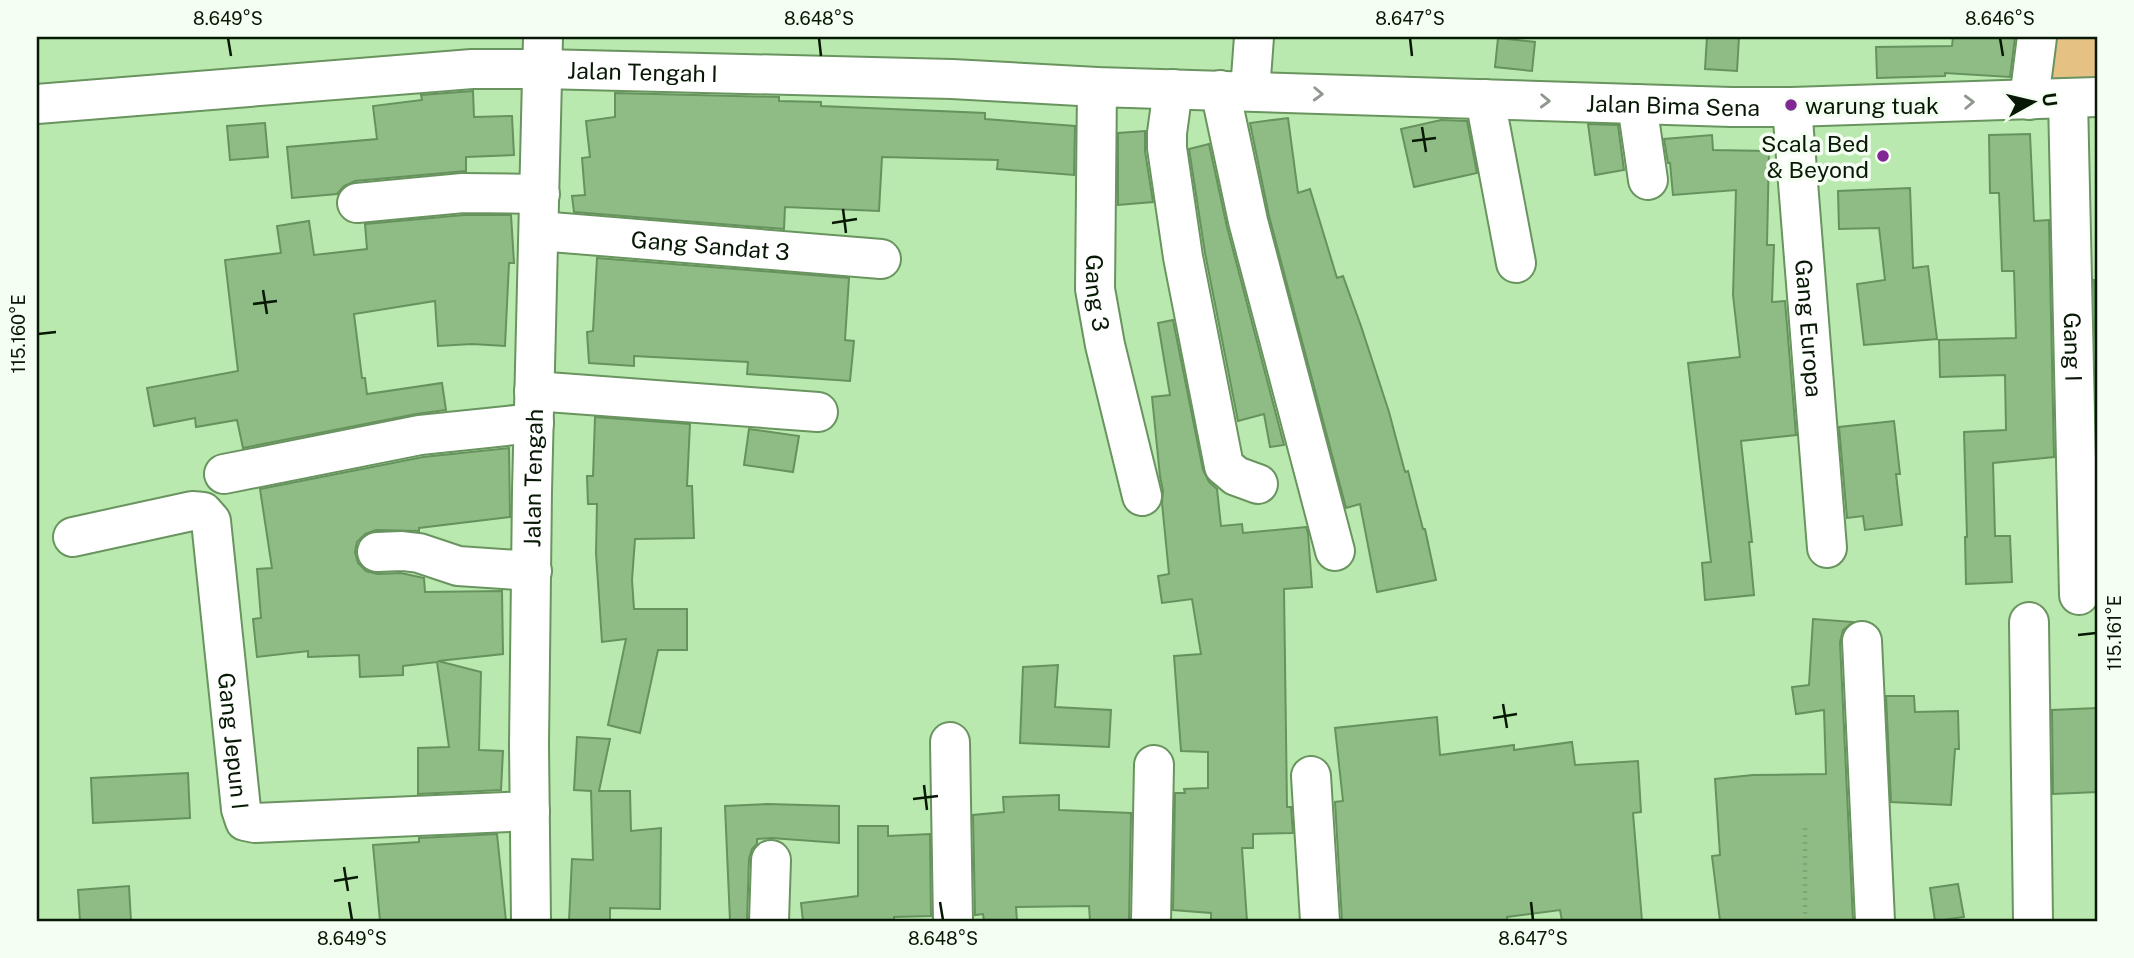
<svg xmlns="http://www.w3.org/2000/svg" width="2134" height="958" viewBox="0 0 2134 958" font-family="'Public Sans',sans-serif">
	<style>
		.green { fill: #e5c183 }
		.building { fill: #8fbc85; stroke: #66925d; stroke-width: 2 }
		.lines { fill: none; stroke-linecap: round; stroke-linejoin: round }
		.minor-casing { stroke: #69945f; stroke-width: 42 }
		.path { stroke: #7fa577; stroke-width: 4.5; stroke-dasharray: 2 5; stroke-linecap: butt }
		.minor { stroke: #fff; stroke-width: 38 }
		.oneway { stroke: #8f978e }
		.ticks { fill: none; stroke: #071804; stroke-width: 2.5 }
		.poi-dot { fill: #812895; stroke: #f4fef2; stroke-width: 2.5 }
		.labels { text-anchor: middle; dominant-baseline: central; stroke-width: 7; stroke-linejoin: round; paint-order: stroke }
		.street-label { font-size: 23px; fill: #071804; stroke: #f4fef2 }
		.poi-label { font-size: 23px; fill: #071804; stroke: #f4fef2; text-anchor: start }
		.neatline { fill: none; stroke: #071804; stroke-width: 2.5 }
		.ticks-label { font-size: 18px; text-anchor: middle; fill: #071804 }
	</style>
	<rect width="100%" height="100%" fill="#bae9af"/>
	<path class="green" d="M 2027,37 L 2097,37 L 2097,96 L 2015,98 Z"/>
	<path class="building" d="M 1707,37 L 1739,37 L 1737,71 L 1705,69 Z
		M 1953,37 L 2015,37 L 2010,77 L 1945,73 L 1945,76 L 1877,78 L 1876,47 L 1952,46 Z
		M 1498,38 L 1535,42 L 1532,71 L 1495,67 Z
		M 473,91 L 474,117 L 512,116 L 514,155 L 466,157 L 466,171 L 355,181 L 344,186 L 337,194 L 292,198 L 287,147 L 377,139 L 373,106 L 422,100 L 421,95 Z
		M 615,93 L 779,97 L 779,101 L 821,102 L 821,106 L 985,113 L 985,119 L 1075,126 L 1074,175 L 997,169 L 998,160 L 882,157 L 879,211 L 785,207 L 784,229 L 574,212 L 572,196 L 585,195 L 582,158 L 590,157 L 586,121 L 615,117 Z
		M 1288,118 L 1298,193 L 1310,189 L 1337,278 L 1343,276 L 1361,326 L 1389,412 L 1405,472 L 1408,471 L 1423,529 L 1425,529 L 1436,580 L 1377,592 L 1360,504 L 1346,508 L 1269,216 L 1250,123 Z
		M 1441,120 L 1467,121 L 1477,173 L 1414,187 L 1401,129 Z
		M 265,123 L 268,157 L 230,160 L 227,126 Z
		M 1588,124 L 1618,125 L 1624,170 L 1595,175 Z
		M 1145,131 L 1145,151 L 1153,202 L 1118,205 L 1118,133 Z
		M 2030,134 L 2034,221 L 2049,220 L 2054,457 L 1993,463 L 1995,536 L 2010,536 L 2012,582 L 1966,584 L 1965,537 L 1967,537 L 1964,432 L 2006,430 L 2005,375 L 1940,377 L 1939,340 L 2016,338 L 2014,271 L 2002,271 L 1999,193 L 1990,193 L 1989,135 Z
		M 1712,135 L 1713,150 L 1769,151 L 1767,245 L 1774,245 L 1772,302 L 1785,301 L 1796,435 L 1741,441 L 1752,542 L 1749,542 L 1754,595 L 1705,600 L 1702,563 L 1711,562 L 1688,363 L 1740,357 L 1733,295 L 1736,190 L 1673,195 L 1670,163 L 1668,163 L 1664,139 Z
		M 1209,144 L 1227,227 L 1284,445 L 1270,447 L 1264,414 L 1238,421 L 1205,253 L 1189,149 Z
		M 1910,188 L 1913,268 L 1928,266 L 1937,339 L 1864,345 L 1857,284 L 1885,280 L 1879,228 L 1839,229 L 1838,191 Z
		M 464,215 L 511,215 L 514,263 L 509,263 L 505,346 L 472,344 L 438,346 L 435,301 L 354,314 L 362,378 L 365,378 L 367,394 L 442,383 L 446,410 L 416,414 L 243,448 L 237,420 L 196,427 L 195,418 L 154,426 L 147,388 L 238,371 L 225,260 L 281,253 L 277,226 L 309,221 L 314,255 L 367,249 L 365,224 Z
		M 597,258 L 849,278 L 845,340 L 854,341 L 850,381 L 747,374 L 748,362 L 634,356 L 634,366 L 589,363 L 587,332 L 593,331 Z
		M 2094,280 L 2097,280 L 2097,376 L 2096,376 Z
		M 1173,320 L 1203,470 L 1209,482 L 1217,489 L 1221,526 L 1242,524 L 1243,533 L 1306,527 L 1308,533 L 1312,587 L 1284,589 L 1287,807 L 1291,807 L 1293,833 L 1253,834 L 1253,848 L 1242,848 L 1247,921 L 1211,921 L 1211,913 L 1173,910 L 1175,793 L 1185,793 L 1184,789 L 1208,788 L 1208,752 L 1181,751 L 1174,656 L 1201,654 L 1192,599 L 1162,603 L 1158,576 L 1169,574 L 1162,503 L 1163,491 L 1160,476 L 1152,397 L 1170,395 L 1158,323 Z
		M 595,417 L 690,424 L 687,486 L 692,486 L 694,538 L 635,539 L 632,580 L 634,609 L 687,609 L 687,650 L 658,650 L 640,733 L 608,725 L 626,639 L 602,642 L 596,553 L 597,504 L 588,504 L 587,476 L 593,476 Z
		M 1894,421 L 1900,474 L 1896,474 L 1902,525 L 1865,530 L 1863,516 L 1847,518 L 1839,427 Z
		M 749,429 L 799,436 L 793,472 L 744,465 Z
		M 509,448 L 510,517 L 419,528 L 419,531 L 376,530 L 365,534 L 357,542 L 355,552 L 358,563 L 366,571 L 378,574 L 401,573 L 424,578 L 425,592 L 502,591 L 503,654 L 438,661 L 481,672 L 479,750 L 503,751 L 501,790 L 418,794 L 418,748 L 449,747 L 437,662 L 403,666 L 403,675 L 360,677 L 359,655 L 308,657 L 308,651 L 257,657 L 253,619 L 261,618 L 257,569 L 272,568 L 260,489 L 423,457 Z
		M 1813,619 L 1853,622 L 1843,630 L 1840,642 L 1853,921 L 1720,921 L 1712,856 L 1720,855 L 1715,779 L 1753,775 L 1826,774 L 1824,710 L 1796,714 L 1792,687 L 1809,685 Z
		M 1058,665 L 1055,707 L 1111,710 L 1109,747 L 1020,743 L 1023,667 Z
		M 1886,696 L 1914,696 L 1915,712 L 1958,711 L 1959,749 L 1955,749 L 1951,805 L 1891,802 Z
		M 2097,708 L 2097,792 L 2053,794 L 2052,710 Z
		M 1437,717 L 1440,755 L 1514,745 L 1514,750 L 1572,742 L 1575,765 L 1638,761 L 1641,812 L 1633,813 L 1642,921 L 1562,921 L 1560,910 L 1507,917 L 1507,921 L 1342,921 L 1335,802 L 1343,801 L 1335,728 Z
		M 577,737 L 610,739 L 599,791 L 630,791 L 631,831 L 661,828 L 660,909 L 610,908 L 610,921 L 569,921 L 572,859 L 593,860 L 591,791 L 574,790 Z
		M 188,773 L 190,818 L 93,823 L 91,778 Z
		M 1059,795 L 1059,810 L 1131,813 L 1129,921 L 1090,921 L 1089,906 L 1016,907 L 1017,921 L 984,921 L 983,914 L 975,915 L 973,815 L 1004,812 L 1003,797 Z
		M 767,804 L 839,806 L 839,843 L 771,838 L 757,839 L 757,844 L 752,849 L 749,859 L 747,921 L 730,921 L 725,806 Z
		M 858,826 L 888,826 L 888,836 L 930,834 L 931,916 L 894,917 L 894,921 L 803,921 L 801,903 L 858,896 Z
		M 497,834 L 506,921 L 380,921 L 373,845 L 419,842 L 419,838 Z
		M 1958,884 L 1964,917 L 1935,921 L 1930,888 Z
		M 129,886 L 131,921 L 80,921 L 78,890 Z"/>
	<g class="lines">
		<g class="minor-casing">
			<g id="minor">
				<path id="s1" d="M 1097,87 L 1095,289 L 1105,345 L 1142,496"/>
				<path d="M 1173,89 L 1167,133 L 1167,148 L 1183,257 L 1224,466 L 1236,476 L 1258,484"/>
				<path d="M 1220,90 L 1248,221 L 1335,551"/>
				<path d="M 1250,91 L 1254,37"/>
				<path d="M 1485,99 L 1516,263"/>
				<path id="s2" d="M 2068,99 L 2079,595"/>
				<path d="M 2029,100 L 2037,37"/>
				<path id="s3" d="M 37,104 L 472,69 L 542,69 L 952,79 L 1097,87 L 1731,107 L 1792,107 L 2097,97"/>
				<path d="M 1637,104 L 1648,180"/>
				<path id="s4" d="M 1792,107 L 1827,548"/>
				<path d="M 357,203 L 463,193 L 540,194"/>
				<path id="s5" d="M 539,231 L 881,259"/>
				<path d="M 534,391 L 818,412"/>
				<path d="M 224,474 L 420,435 L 534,423"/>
				<path id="s6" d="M 73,537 L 192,511 L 203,512 L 211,521 L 241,809 L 245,821 L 255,823 L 530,811"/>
				<path d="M 377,552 L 402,551 L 419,553 L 458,566 L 532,571"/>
				<path d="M 2029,622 L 2033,921"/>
				<path d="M 1862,641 L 1875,921"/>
				<path d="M 950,742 L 953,921"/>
				<path d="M 1311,776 L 1320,921"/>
				<path id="s7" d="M 531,921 L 529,745 L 532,491 L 543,37"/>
				<path d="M 769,921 L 771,860"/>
				<path d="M 1151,921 L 1154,765"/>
			</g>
		</g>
		<path class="path" d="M 1805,921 L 1805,828"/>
		<use href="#minor" class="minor"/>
	</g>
	<defs><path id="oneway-chevron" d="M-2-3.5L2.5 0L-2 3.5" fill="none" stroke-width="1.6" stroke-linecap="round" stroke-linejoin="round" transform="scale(1.75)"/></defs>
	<g class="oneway">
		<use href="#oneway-chevron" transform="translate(1318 94) rotate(2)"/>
		<use href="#oneway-chevron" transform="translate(1545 101) rotate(2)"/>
		<use href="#oneway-chevron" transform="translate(1969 102) rotate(-2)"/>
	</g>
	<path class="ticks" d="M 228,38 L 231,56M 819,38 L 821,56M 1410,38 L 1412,56M 2000,38 L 2003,56M 1422,127 L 1426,152M 1412,141 L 1436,138M 843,209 L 846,233M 832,223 L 857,219M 263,290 L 267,314M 253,304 L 277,301M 38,334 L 56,332M 2078,635 L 2096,633M 1503,704 L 1507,728M 1493,718 L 1517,714M 924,785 L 927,810M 913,799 L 938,796M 344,867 L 348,891M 334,881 L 358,877M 349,902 L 352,920M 940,902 L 943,920M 1531,902 L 1533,920"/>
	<g class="poi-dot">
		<circle cx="1791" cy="105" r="7"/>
		<circle cx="1883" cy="156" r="7"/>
	</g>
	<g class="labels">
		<g class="street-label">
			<text stroke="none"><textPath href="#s3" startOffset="607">Jalan Tengah I</textPath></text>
			<text stroke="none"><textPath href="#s3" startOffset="1638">Jalan Bima Sena</textPath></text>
			<text stroke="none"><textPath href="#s5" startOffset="172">Gang Sandat 3</textPath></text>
			<text stroke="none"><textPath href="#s1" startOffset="206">Gang 3</textPath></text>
			<text stroke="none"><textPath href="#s4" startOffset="222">Gang Europa</textPath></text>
			<text stroke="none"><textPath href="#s2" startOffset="248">Gang I</textPath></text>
			<text stroke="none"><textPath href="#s7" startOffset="443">Jalan Tengah</textPath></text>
			<text stroke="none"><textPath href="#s6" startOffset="366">Gang Jepun I</textPath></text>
		</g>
		<g class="poi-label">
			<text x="1805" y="105">warung tuak</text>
			<text x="1869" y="143" text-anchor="end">Scala Bed<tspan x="1869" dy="26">&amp; Beyond</tspan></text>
		</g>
	</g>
	<rect width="2134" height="958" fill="none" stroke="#f4fef2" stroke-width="77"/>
	<g transform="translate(2033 102) rotate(82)" stroke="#f4fef2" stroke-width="5" paint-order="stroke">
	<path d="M0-5L12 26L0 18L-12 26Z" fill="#071804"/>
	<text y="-10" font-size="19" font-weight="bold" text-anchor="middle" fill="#071804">U</text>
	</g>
	<rect x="38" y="38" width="2058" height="882" class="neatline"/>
	<g class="ticks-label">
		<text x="228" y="25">8.649°S</text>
		<text x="819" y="25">8.648°S</text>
		<text x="1410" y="25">8.647°S</text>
		<text x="2000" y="25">8.646°S</text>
		<text transform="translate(19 334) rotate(-90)" y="6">115.160°E</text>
		<text transform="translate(2115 633) rotate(-90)" y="6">115.161°E</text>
		<text x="352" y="945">8.649°S</text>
		<text x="943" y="945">8.648°S</text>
		<text x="1533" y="945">8.647°S</text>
	</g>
</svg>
